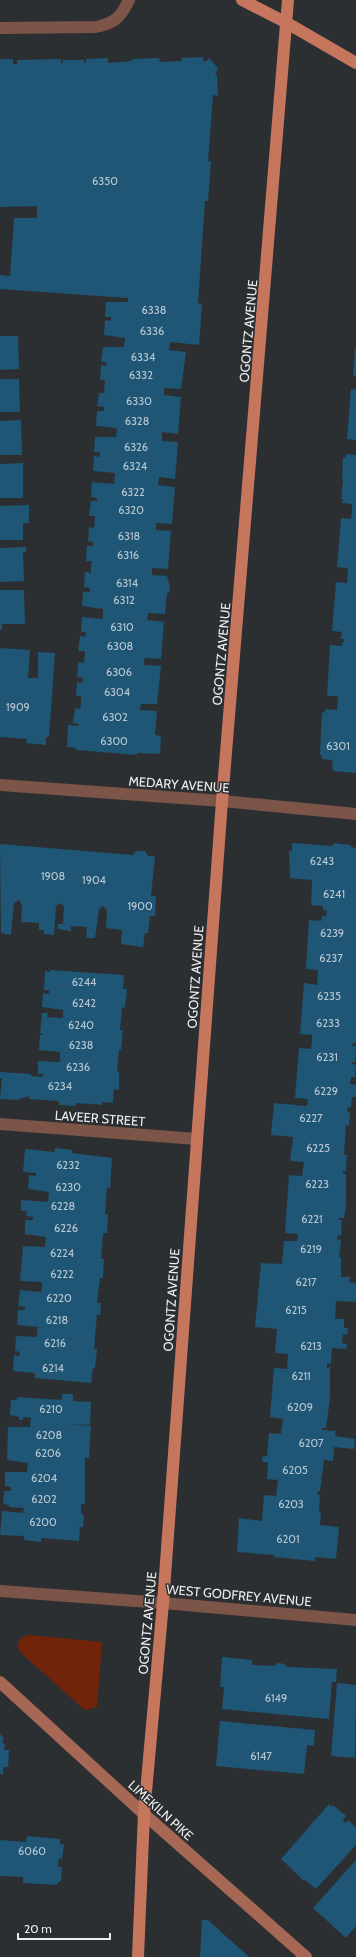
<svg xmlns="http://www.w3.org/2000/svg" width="356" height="1957" viewBox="0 0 356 1957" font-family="Cabin,sans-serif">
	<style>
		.green { fill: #72240b }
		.building { fill: #1f5575 }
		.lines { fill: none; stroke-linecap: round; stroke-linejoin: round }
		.street { stroke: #7c5448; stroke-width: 12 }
		.secondary { stroke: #a76755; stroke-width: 12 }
		.primary { stroke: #c7765e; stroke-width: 12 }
		.labels { text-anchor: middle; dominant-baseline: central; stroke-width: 3; stroke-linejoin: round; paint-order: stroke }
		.number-label { font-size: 11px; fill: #b8c7d0 }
		.street-label { font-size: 13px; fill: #ebedef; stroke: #2c2f32 }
	</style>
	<rect width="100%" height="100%" fill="#2c2f32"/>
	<path class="green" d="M 29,1635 L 102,1642 L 97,1707 L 85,1710 L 22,1654 C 14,1645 19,1637 29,1635 Z"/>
	<path class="building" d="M 203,57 L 203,61 L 207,61 L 209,58 L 218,68 L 215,75 L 217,75 L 218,96 L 213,95 L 208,162 L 211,161 L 208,201 L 205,201 L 198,303 L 202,304 L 199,345 L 170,342 L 169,350 L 186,352 L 181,389 L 164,388 L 164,395 L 181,397 L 178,434 L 162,432 L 162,441 L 178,442 L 175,479 L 159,477 L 158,485 L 175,487 L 172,524 L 156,523 L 156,530 L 171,531 L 168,569 L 152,568 L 152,575 L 167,576 L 170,587 L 169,593 L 167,593 L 165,614 L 148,613 L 147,620 L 164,622 L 161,659 L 145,658 L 144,662 L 144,665 L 161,666 L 157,704 L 141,704 L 140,710 L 157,711 L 155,735 L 161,736 L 160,754 L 137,753 L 137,755 L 76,750 L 76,748 L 67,747 L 68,725 L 79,726 L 79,724 L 73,723 L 75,708 L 80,709 L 81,703 L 81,696 L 76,696 L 77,682 L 82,683 L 83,678 L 77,677 L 78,662 L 84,663 L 85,651 L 78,651 L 80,636 L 85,637 L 86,632 L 81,632 L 82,617 L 103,619 L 103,609 L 82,606 L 83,592 L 90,592 L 90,588 L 84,587 L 85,572 L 91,573 L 91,567 L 92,561 L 86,561 L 87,546 L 93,546 L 93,542 L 88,541 L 89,527 L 94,528 L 95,516 L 89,516 L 91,501 L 97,501 L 97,498 L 91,497 L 92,482 L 114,484 L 115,473 L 93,471 L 94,456 L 100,457 L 100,452 L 94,452 L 95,437 L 116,437 L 117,428 L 96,426 L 97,411 L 104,411 L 104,407 L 97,406 L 99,393 L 104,393 L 105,380 L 100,380 L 101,365 L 106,366 L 107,362 L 101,362 L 103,347 L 124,347 L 125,338 L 104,335 L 105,320 L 111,321 L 111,317 L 105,317 L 106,302 L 128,302 L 128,298 L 0,289 L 0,275 L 10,276 L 14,218 L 37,218 L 37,206 L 0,207 L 0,59 L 13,59 L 13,64 L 17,64 L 17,60 L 61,59 L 61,63 L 63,63 L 63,60 L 84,60 L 84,63 L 86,62 L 86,59 L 108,58 L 108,63 L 132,61 L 132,59 L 159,58 L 160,62 L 182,61 L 181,58 Z
		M 0,336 L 18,336 L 19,369 L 0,370 Z
		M 355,348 L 356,348 L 356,376 L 353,376 Z
		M 0,379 L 19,379 L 20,412 L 0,412 Z
		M 351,389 L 356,390 L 356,440 L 347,439 Z
		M 21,420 L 22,455 L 0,455 L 0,421 Z
		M 346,454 L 356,455 L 356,773 L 333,771 L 332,760 L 322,759 L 322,755 L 320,755 L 322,712 L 325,713 L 325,709 L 337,710 L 338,696 L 327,696 L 330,645 L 342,646 L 342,642 L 344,643 L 344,639 L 341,639 L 342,632 L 332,631 L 336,582 L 347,583 L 348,568 L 337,567 L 341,518 L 351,519 L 352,513 L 352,504 L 342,503 L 343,499 L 341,499 L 343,480 L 343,478 L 342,478 L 343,458 L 345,458 Z
		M 23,463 L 23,498 L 0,498 L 0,464 Z
		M 29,505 L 29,523 L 23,523 L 23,540 L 0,540 L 0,506 Z
		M 26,547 L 26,552 L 23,552 L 24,581 L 0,582 L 0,548 Z
		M 0,590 L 24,590 L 25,624 L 2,624 L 2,630 L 0,630 Z
		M 0,648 L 30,650 L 28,678 L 38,678 L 38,652 L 55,653 L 49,737 L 46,737 L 46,745 L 26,743 L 27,739 L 0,737 Z
		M 292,843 L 333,846 L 333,843 L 351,845 L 351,847 L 356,848 L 356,1043 L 352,1044 L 352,1046 L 356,1046 L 355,1062 L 352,1062 L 352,1064 L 356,1065 L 355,1077 L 351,1077 L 350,1084 L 356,1085 L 356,1097 L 352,1097 L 351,1107 L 348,1107 L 347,1111 L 350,1112 L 349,1126 L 346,1125 L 344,1155 L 347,1155 L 346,1171 L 343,1171 L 343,1174 L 346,1174 L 346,1205 L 344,1218 L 339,1218 L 339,1220 L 342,1220 L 341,1236 L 338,1235 L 337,1239 L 341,1240 L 339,1257 L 341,1257 L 341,1277 L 350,1277 L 349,1282 L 356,1283 L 356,1302 L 336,1301 L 335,1319 L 344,1319 L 344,1328 L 348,1328 L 347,1335 L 343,1334 L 342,1343 L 347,1344 L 346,1349 L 332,1348 L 331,1364 L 327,1363 L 327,1368 L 330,1367 L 330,1398 L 326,1428 L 322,1428 L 322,1430 L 336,1431 L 335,1436 L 355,1439 L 354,1449 L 334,1447 L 333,1461 L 324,1460 L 320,1491 L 318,1491 L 317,1495 L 320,1495 L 319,1512 L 321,1512 L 320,1525 L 339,1527 L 336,1559 L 315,1557 L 315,1561 L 274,1557 L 274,1555 L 237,1552 L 239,1518 L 262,1521 L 264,1495 L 276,1496 L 278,1480 L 267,1479 L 268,1462 L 262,1462 L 263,1456 L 267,1456 L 269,1433 L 281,1434 L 283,1419 L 270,1417 L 274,1368 L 287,1369 L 288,1354 L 275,1353 L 277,1329 L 255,1327 L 261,1263 L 282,1264 L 284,1241 L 297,1241 L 298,1234 L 285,1233 L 289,1175 L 302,1176 L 304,1162 L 290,1161 L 293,1137 L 271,1135 L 274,1103 L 307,1106 L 308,1099 L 295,1098 L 299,1048 L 311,1049 L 312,1041 L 312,1035 L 300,1034 L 304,983 L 317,985 L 318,970 L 306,969 L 309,920 L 321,921 L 322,916 L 326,916 L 327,911 L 323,910 L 323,906 L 311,905 L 312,880 L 290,878 L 289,851 L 292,851 Z
		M 0,844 L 133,855 L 136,851 L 145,851 L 148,856 L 155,856 L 151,896 L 156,896 L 155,916 L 150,916 L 148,933 L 145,933 L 143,947 L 121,944 L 122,930 L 106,928 L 107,910 L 103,906 L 99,909 L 95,938 L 86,938 L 87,927 L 71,926 L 71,931 L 58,929 L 58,924 L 63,924 L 64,907 L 61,903 L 56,906 L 54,935 L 44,934 L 44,930 L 39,930 L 39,923 L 21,922 L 22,905 L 19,900 L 14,903 L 11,935 L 1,933 Z
		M 50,970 L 124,975 L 123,989 L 127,989 L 125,1008 L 122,1007 L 120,1030 L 123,1030 L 121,1050 L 119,1050 L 117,1072 L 119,1072 L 119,1090 L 114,1089 L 113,1103 L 102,1102 L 102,1105 L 76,1103 L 76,1106 L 59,1105 L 59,1101 L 29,1099 L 29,1096 L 17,1100 L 0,1099 L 2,1078 L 0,1078 L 0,1072 L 31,1074 L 31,1076 L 43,1077 L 43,1074 L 38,1074 L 38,1061 L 60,1062 L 60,1052 L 39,1050 L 40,1035 L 43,1034 L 40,1033 L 42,1013 L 48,1013 L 47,1017 L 63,1018 L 63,1010 L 42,1007 L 43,993 L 49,994 L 49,990 L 44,990 L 45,971 L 50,972 Z
		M 55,1148 L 72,1150 L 72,1153 L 112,1158 L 110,1188 L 107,1187 L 106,1202 L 105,1214 L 108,1214 L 107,1233 L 103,1233 L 101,1259 L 104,1259 L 103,1278 L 100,1278 L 97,1303 L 101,1303 L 100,1315 L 97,1315 L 94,1349 L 97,1349 L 96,1359 L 95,1368 L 93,1368 L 91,1383 L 35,1378 L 35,1373 L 13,1371 L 14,1355 L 19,1356 L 20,1352 L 15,1351 L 16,1336 L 37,1337 L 37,1332 L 38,1327 L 17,1325 L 18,1310 L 25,1310 L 25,1307 L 18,1306 L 20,1290 L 41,1292 L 42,1287 L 42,1282 L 20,1281 L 23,1246 L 45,1247 L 46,1237 L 25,1234 L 25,1220 L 33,1220 L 33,1217 L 26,1216 L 27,1211 L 21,1211 L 21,1200 L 48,1202 L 49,1192 L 28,1189 L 29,1175 L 36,1176 L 36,1173 L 23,1172 L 25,1149 L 55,1152 Z
		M 62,1394 L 73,1394 L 73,1401 L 91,1402 L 90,1425 L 69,1424 L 91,1426 L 89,1458 L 85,1458 L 85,1504 L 81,1504 L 81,1514 L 84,1515 L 83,1527 L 80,1527 L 79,1541 L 41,1538 L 41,1542 L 24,1540 L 24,1536 L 0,1535 L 2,1511 L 23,1513 L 24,1508 L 9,1507 L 9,1505 L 3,1504 L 4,1491 L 11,1491 L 11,1487 L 5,1486 L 5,1472 L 27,1472 L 28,1463 L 7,1460 L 8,1427 L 30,1427 L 31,1418 L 23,1417 L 23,1420 L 19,1420 L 19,1417 L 10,1415 L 11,1400 L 16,1400 L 18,1397 L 62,1400 Z
		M 222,1657 L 252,1660 L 252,1665 L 274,1666 L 278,1663 L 285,1664 L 287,1667 L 337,1669 L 336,1682 L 332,1682 L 329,1719 L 222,1709 L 224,1687 L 220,1687 Z
		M 337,1683 L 356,1685 L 355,1758 L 331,1756 Z
		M 220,1721 L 315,1730 L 314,1746 L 307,1745 L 304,1774 L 216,1766 Z
		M 0,1734 L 4,1738 L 2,1741 L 5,1745 L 4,1750 L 9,1750 L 8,1767 L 3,1767 L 3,1774 L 0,1774 Z
		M 329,1804 L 332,1807 L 333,1805 L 346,1816 L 343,1820 L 344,1822 L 346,1823 L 348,1820 L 356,1828 L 356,1845 L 316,1889 L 305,1880 L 304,1881 L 281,1859 Z
		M 27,1836 L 60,1839 L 60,1844 L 64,1844 L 62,1859 L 59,1858 L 58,1867 L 62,1867 L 61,1882 L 58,1882 L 57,1885 L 23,1883 L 23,1877 L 0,1876 L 0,1840 L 26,1842 Z
		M 356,1860 L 356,1926 L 346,1938 L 313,1908 Z
		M 202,1920 L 208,1920 L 249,1957 L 200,1957 Z"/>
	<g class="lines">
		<path class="street" d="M 0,28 L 96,27 C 115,23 121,17 129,0
			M 0,785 L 222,801 L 356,814
			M 0,1124 L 197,1139
			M 0,1591 L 163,1603 L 356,1620"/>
		<path class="secondary" d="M 0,1682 L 144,1814 L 306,1957"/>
		<path class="primary" d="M 242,0 L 287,23 L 356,63
			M 138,1957 L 144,1814 L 163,1603 L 222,801 L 288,0"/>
	</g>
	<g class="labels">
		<g class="number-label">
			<text x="105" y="181">6350</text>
			<text x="154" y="310">6338</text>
			<text x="152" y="331">6336</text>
			<text x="143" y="357">6334</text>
			<text x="141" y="375">6332</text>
			<text x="139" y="401">6330</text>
			<text x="137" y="421">6328</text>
			<text x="136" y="447">6326</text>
			<text x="135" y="466">6324</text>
			<text x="133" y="492">6322</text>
			<text x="131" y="510">6320</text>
			<text x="129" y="536">6318</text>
			<text x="128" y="555">6316</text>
			<text x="127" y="583">6314</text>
			<text x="124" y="600">6312</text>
			<text x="122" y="627">6310</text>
			<text x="120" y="646">6308</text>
			<text x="119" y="672">6306</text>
			<text x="117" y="692">6304</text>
			<text x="18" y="707">1909</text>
			<text x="115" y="717">6302</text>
			<text x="114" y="741">6300</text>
			<text x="338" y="746">6301</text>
			<text x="322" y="861">6243</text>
			<text x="53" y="876">1908</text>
			<text x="94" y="880">1904</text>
			<text x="334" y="894">6241</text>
			<text x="140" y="906">1900</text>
			<text x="332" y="933">6239</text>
			<text x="331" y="958">6237</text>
			<text x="84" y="982">6244</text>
			<text x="329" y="996">6235</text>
			<text x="84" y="1003">6242</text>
			<text x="328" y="1023">6233</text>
			<text x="81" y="1025">6240</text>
			<text x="81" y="1045">6238</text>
			<text x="327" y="1057">6231</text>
			<text x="78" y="1067">6236</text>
			<text x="60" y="1086">6234</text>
			<text x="326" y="1091">6229</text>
			<text x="311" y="1118">6227</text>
			<text x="318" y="1148">6225</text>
			<text x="68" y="1165">6232</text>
			<text x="317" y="1184">6223</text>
			<text x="68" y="1187">6230</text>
			<text x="63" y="1206">6228</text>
			<text x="312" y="1219">6221</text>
			<text x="66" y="1228">6226</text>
			<text x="311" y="1249">6219</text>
			<text x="62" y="1253">6224</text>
			<text x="62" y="1274">6222</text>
			<text x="306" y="1282">6217</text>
			<text x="59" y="1298">6220</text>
			<text x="296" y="1310">6215</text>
			<text x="57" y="1320">6218</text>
			<text x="55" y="1343">6216</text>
			<text x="311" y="1346">6213</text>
			<text x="53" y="1368">6214</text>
			<text x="301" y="1376">6211</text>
			<text x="300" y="1407">6209</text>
			<text x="51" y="1409">6210</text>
			<text x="49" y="1435">6208</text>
			<text x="311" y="1443">6207</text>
			<text x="48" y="1453">6206</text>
			<text x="295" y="1470">6205</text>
			<text x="44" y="1478">6204</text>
			<text x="44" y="1499">6202</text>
			<text x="291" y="1504">6203</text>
			<text x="43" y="1522">6200</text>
			<text x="288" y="1539">6201</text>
			<text x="276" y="1698">6149</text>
			<text x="261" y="1756">6147</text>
			<text x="32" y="1851">6060</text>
		</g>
		<g class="street-label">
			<text transform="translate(248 331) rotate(-85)">OGONTZ AVENUE</text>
			<text transform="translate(221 654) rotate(-85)">OGONTZ AVENUE</text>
			<text transform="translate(179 784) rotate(4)">MEDARY AVENUE</text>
			<text transform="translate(195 977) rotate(-86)">OGONTZ AVENUE</text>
			<text transform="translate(100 1118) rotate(4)">LAVEER STREET</text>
			<text transform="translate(171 1300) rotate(-86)">OGONTZ AVENUE</text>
			<text transform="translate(239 1595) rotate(5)">WEST GODFREY AVENUE</text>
			<text transform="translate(147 1623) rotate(-85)">OGONTZ AVENUE</text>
			<text transform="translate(161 1810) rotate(42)">LIMEKILN PIKE</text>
		</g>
	</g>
	<path d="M18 1933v6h92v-6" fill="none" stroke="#ebedef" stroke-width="2"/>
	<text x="24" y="1933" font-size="12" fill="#ebedef" stroke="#2c2f32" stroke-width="3" paint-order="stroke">20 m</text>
</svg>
